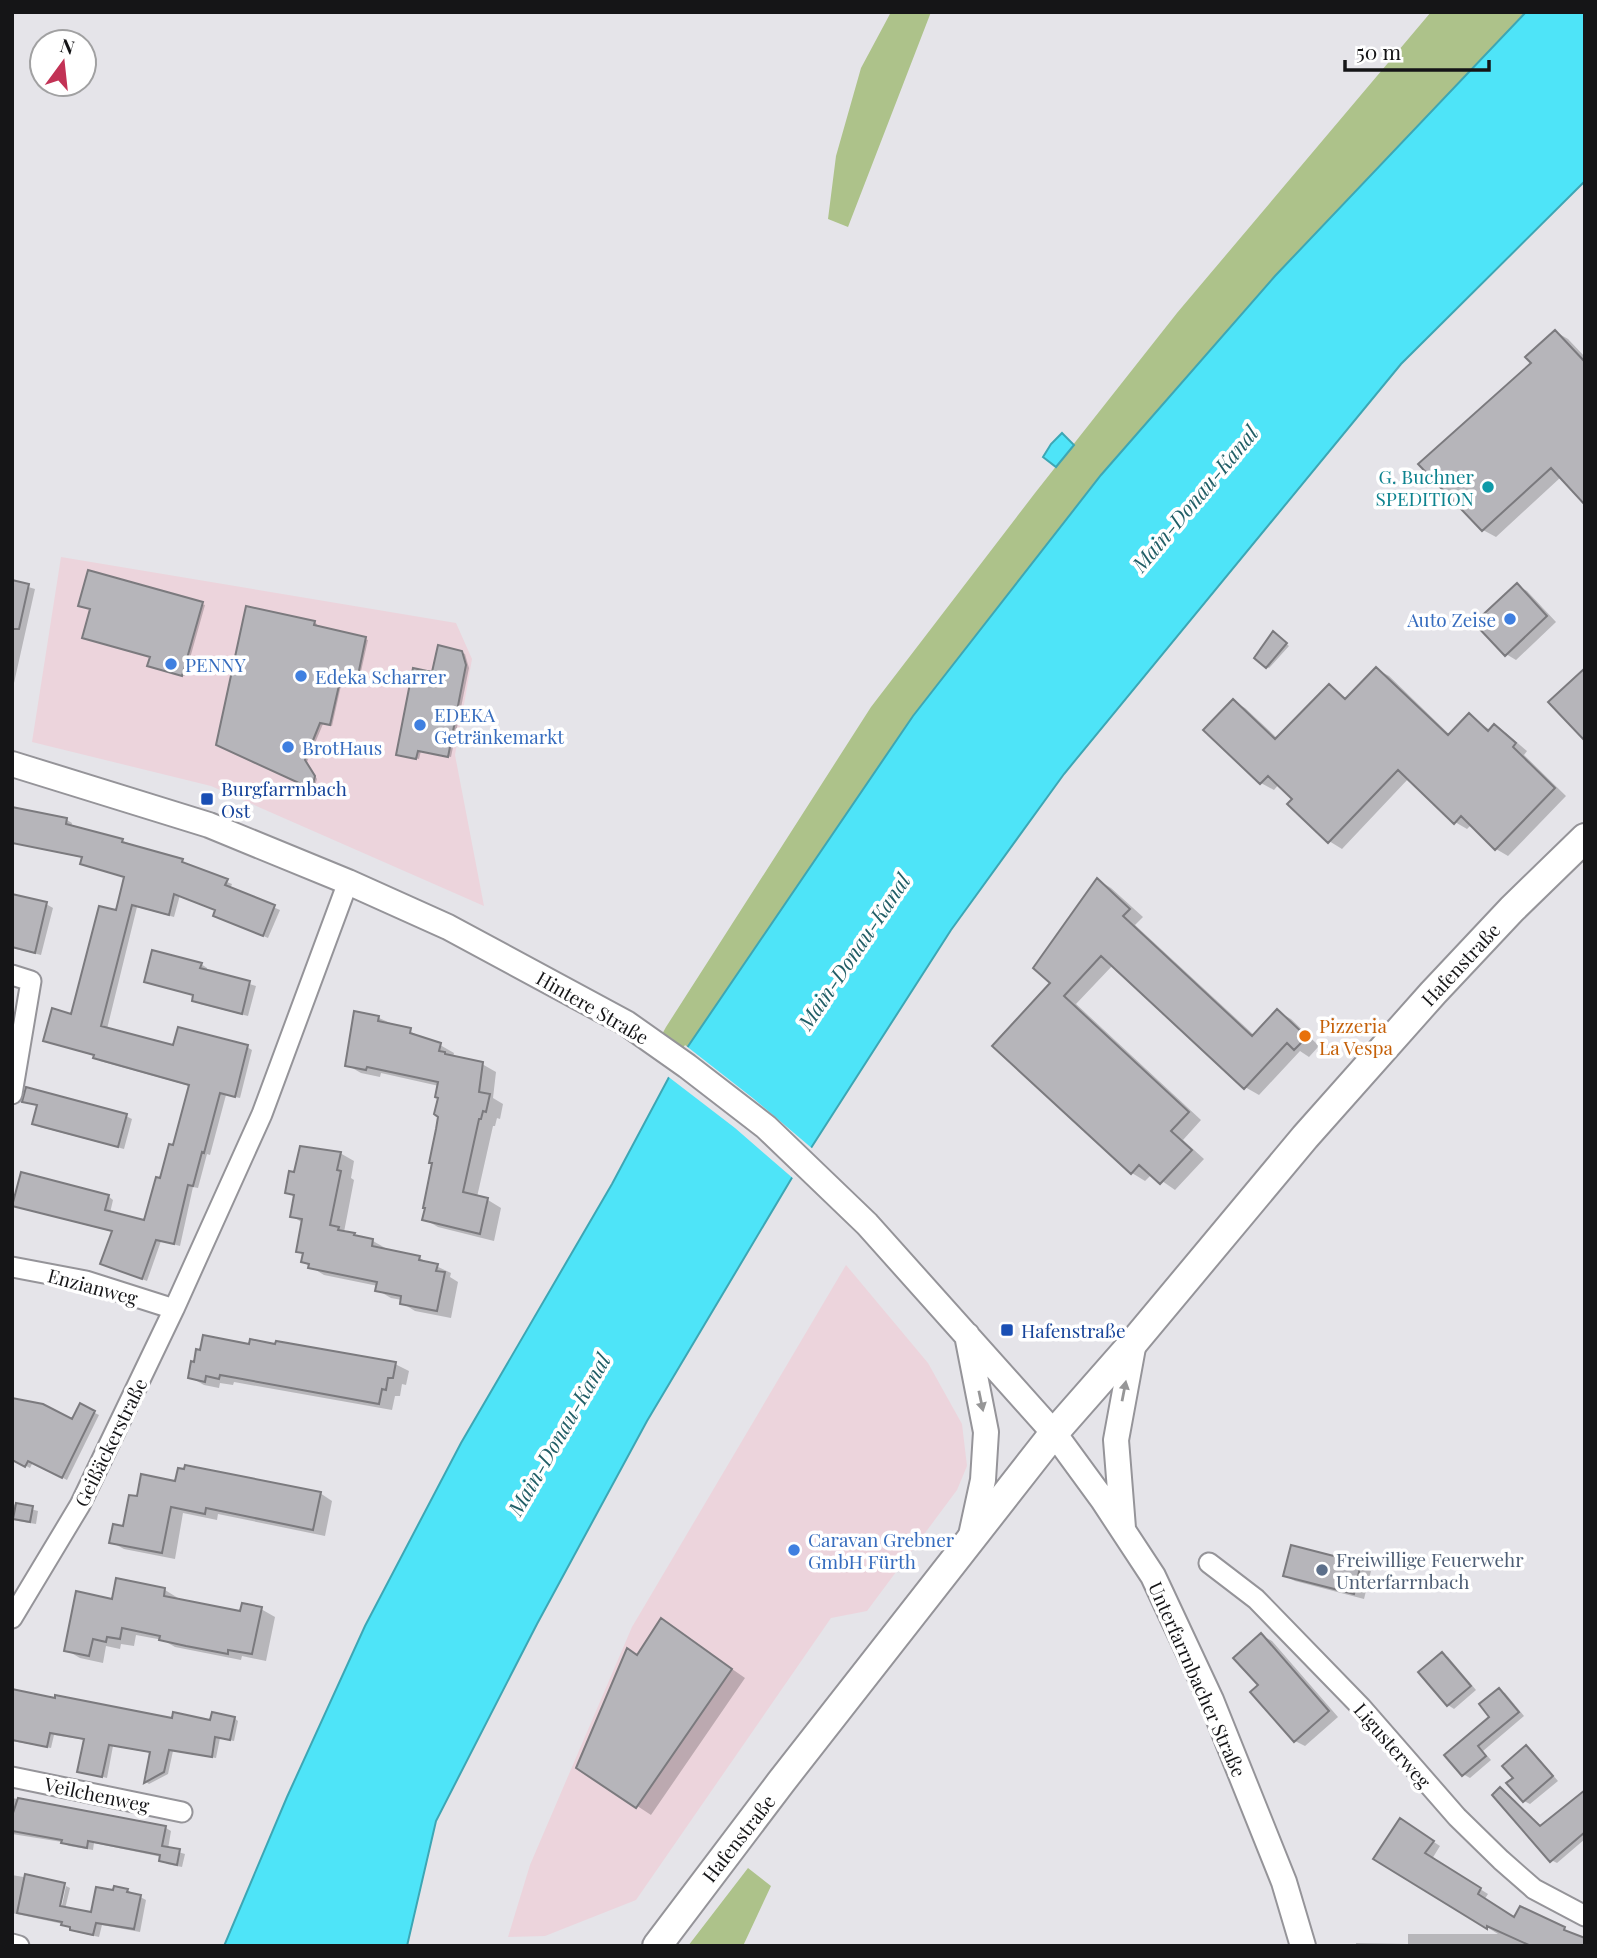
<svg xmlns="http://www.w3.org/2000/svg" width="1597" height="1958" viewBox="0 0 1597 1958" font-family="'Playfair Display',serif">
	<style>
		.commercial { fill: #ecd4dc }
		.green { fill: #adc28a }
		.water { fill: #4ee4f8; stroke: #3da6b4; stroke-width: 2 }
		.pier { fill: #e5e4e9 }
		.shadow { fill: #0003 }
		.building { fill: #b6b5ba; stroke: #7b7a7e; stroke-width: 2 }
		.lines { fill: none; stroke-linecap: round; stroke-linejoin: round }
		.minor-casing { stroke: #959499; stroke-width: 23 }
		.tertiary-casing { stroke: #959499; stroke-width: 28 }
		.secondary-casing { stroke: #959499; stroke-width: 32 }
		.minor { stroke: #fff; stroke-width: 19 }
		.tertiary { stroke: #fff; stroke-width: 24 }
		.secondary { stroke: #fff; stroke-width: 28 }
		.oneway { fill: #969697 }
		.culture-dot { fill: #0f9aa8; stroke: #fff; stroke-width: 2.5 }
		.shop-dot { fill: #3f7fe0; stroke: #fff; stroke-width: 2.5 }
		.transit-dot { fill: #1a4fb4; stroke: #fff; stroke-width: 2.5 }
		.food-dot { fill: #e8710a; stroke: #fff; stroke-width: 2.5 }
		.service-dot { fill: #5c6f8a; stroke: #fff; stroke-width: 2.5 }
		.labels { text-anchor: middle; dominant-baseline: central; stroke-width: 7; stroke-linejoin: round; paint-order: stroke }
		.culture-label { font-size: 19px; fill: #0d838f; stroke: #fff; text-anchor: end }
		.shop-label { font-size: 19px; fill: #366cbe; stroke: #fff; text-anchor: start }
		.transit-label { font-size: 19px; fill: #164399; stroke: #fff; text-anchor: start }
		.street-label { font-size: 19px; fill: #151517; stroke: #fff }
		.food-label { font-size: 19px; fill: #c56008; stroke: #fff; text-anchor: start }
		.service-label { font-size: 19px; fill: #4e5e75; stroke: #fff; text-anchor: start }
		.water-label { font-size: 21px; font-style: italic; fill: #215e66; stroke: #fff }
	</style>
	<rect width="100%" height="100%" fill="#e5e4e9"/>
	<path class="commercial" d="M 61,557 L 456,623 L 472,659 L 455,755 L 484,906 L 211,786 L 32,742 Z
		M 846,1265 L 928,1363 L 962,1424 L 967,1466 L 957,1490 L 867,1611 L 831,1618 L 636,1900 L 545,1936 L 508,1937 L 530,1865 L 632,1627 Z"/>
	<path class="green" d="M 891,12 L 931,12 L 848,227 L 828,219 L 836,156 L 861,68 Z
		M 1431,12 L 1526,12 L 1275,276 L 1101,475 L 913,716 L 676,1064 L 655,1047 L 666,1027 L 871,707 L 1035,493 L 1177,313 Z
		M 748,1868 L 771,1886 L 743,1946 L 688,1946 Z"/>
	<path class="water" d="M 1526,12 L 1585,12 L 1585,181 L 1401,364 L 1064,774 L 951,930 L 793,1176 L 647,1421 L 537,1624 L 436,1821 L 407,1946 L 224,1946 L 287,1797 L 365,1626 L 461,1443 L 612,1184 L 676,1064 L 913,716 L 1101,475 L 1275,276 Z
		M 1062,433 L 1074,445 L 1056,467 L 1043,457 L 1051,444 Z"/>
	<path class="pier" d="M 685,1045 L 754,1099 L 814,1150 L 795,1180 L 735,1128 L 666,1075 Z"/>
	<path class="shadow" d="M 1556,332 L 1568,339 L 1585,357 L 1585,502 L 1561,477 L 1496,537 L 1483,530 L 1533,363 Z
		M 89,572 L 205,605 L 185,676 L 152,667 L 152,657 L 91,609 Z
		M 12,582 L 35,589 L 14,683 L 12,682 Z
		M 1517,585 L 1527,591 L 1556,622 L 1516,660 L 1506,654 Z
		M 314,622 L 317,624 L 316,627 L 368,640 L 358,685 L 342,681 L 332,726 L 323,724 L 307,762 L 317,779 L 314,789 L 218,744 Z
		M 1273,633 L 1289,646 L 1269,668 L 1267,667 L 1267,645 L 1264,643 Z
		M 461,652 L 465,654 L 469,668 L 451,757 L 421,751 L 419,759 L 401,755 L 434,674 Z
		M 1376,669 L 1389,676 L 1450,735 L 1469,715 L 1490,730 L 1494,726 L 1506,733 L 1527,751 L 1524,755 L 1566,796 L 1508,856 L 1496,849 L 1472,824 L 1467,829 L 1455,822 L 1409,778 L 1342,849 L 1329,841 L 1290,804 L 1294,799 L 1279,784 L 1274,790 L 1261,783 L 1206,730 L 1233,701 L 1245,708 L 1278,739 L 1329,687 L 1347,699 Z
		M 12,809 L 67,820 L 72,823 L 71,827 L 122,841 L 182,861 L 187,866 L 232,884 L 230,889 L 280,910 L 268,938 L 221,918 L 217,910 L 180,895 L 174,917 L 137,907 L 107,1029 L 175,1047 L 247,1047 L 252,1050 L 240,1098 L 226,1095 L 210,1155 L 207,1154 L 198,1188 L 193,1187 L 180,1246 L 161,1241 L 147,1281 L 107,1266 L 113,1232 L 20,1208 L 108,1196 L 113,1200 L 110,1213 L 146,1223 L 174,1147 L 190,1086 L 100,1061 L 95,1056 L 45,1041 L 72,1016 L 117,912 L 126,877 L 88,866 L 82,863 L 84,858 L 12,843 Z
		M 1098,880 L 1111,888 L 1143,917 L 1135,925 L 1255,1036 L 1277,1011 L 1291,1019 L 1319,1046 L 1309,1057 L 1300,1051 L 1259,1095 L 1245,1087 L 1113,965 L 1076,1004 L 1201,1120 L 1183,1140 L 1204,1159 L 1175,1190 L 1152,1174 L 1145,1181 L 1132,1173 L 1053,983 Z
		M 46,904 L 53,908 L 41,955 L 12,948 L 12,914 Z
		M 201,964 L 207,968 L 207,971 L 256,986 L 248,1016 L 200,1004 L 194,1000 L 195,996 L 146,981 Z
		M 379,1018 L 440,1045 L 454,1053 L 453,1057 L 482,1064 L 496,1072 L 493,1098 L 503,1104 L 500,1119 L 497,1118 L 495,1126 L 493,1126 L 477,1197 L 488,1200 L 501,1208 L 494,1241 L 438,1227 L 424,1219 L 438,1129 L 439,1086 L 381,1073 L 380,1077 L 361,1073 L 347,1065 Z
		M 24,1101 L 126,1116 L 132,1119 L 124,1149 L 40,1127 L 34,1123 L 38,1106 Z
		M 340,1153 L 354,1161 L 351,1178 L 354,1180 L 344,1232 L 373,1241 L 387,1249 L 386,1251 L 419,1258 L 451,1273 L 450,1277 L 458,1282 L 451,1318 L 415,1311 L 402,1303 L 402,1300 L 391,1298 L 377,1290 L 378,1286 L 324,1275 L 303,1262 L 304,1255 L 297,1251 L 303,1223 L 292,1216 L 295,1197 L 287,1192 L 296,1174 Z
		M 251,1346 L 277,1346 L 395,1364 L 409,1371 L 406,1385 L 402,1384 L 400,1396 L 395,1396 L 392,1410 L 234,1382 L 233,1385 L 220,1383 L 219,1388 L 204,1385 L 190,1377 Z
		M 81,1406 L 99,1415 L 67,1480 L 33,1462 L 30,1468 L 12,1458 L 73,1421 Z
		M 177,1483 L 320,1493 L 332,1501 L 325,1536 L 218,1514 L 217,1520 L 183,1513 L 175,1559 L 124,1549 L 111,1542 L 125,1528 L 138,1498 Z
		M 12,1504 L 38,1511 L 36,1524 L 12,1520 Z
		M 1292,1547 L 1361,1565 L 1371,1571 L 1364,1599 L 1295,1581 L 1285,1576 Z
		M 165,1590 L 178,1598 L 178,1601 L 242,1614 L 261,1609 L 275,1617 L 266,1661 L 242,1656 L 241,1660 L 175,1647 L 163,1640 L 136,1635 L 134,1646 L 121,1644 L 120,1649 L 106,1646 L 103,1663 L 80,1658 L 66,1650 L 113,1601 Z
		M 675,1629 L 745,1678 L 651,1815 L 578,1767 L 638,1656 Z
		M 1261,1635 L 1272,1641 L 1338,1717 L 1305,1746 L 1295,1741 L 1260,1686 Z
		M 1442,1654 L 1448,1657 L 1476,1690 L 1454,1709 L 1448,1705 Z
		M 1499,1690 L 1505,1693 L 1524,1716 L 1483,1751 L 1491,1760 L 1470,1778 L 1463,1774 L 1492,1717 Z
		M 12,1691 L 174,1720 L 212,1722 L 234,1718 L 238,1721 L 234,1741 L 220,1738 L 216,1758 L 173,1751 L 168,1774 L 149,1784 L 146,1782 L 152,1753 L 113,1746 L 107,1778 L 79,1771 L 86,1740 L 54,1735 L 51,1748 L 12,1741 Z
		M 1526,1747 L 1532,1751 L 1558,1781 L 1530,1804 L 1524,1801 L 1515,1778 Z
		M 1501,1789 L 1542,1827 L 1585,1798 L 1585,1839 L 1557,1863 L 1551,1860 Z
		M 12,1798 L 166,1828 L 171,1831 L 168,1849 L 185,1854 L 182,1867 L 167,1864 L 161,1860 L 162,1857 L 94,1843 L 93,1850 L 69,1846 L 62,1842 L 12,1834 Z
		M 1408,1825 L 1440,1846 L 1432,1859 L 1488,1894 L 1484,1900 L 1515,1919 L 1564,1929 L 1585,1946 L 1356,1946 L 1356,1943 L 1408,1944 L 1408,1934 L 1498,1934 L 1375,1858 Z
		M 12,1875 L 63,1884 L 56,1915 L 60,1915 L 66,1886 L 70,1888 L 65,1909 L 93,1914 L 114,1892 L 127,1890 L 146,1900 L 140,1932 L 102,1925 L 99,1937 L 77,1932 L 63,1924 L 12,1913 Z"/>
	<path class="building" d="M 1555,330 L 1585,362 L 1585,505 L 1551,468 L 1482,531 L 1418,464 L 1531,363 L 1525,357 Z
		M 88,570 L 203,602 L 182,676 L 147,666 L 150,657 L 82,638 L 90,609 L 78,606 Z
		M 12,580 L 29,584 L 19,629 L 12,629 Z
		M 1517,583 L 1547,616 L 1505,656 L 1474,623 Z
		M 246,606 L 315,621 L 314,625 L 366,637 L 356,685 L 340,681 L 330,725 L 320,723 L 305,760 L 315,776 L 312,789 L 216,745 Z
		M 1273,631 L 1287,643 L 1266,668 L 1254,658 Z
		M 438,645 L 462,651 L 466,665 L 448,757 L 418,751 L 416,759 L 396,755 L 413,668 L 432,672 Z
		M 1376,667 L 1448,735 L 1469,713 L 1488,731 L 1494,724 L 1516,743 L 1513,747 L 1555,788 L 1495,850 L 1461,816 L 1454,824 L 1398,770 L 1328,843 L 1287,804 L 1292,799 L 1268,776 L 1260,784 L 1203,730 L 1233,699 L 1275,739 L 1329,684 L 1345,699 Z
		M 1585,668 L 1585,741 L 1548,702 Z
		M 12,807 L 67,818 L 66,824 L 123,839 L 122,842 L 183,859 L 182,862 L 228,879 L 225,885 L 275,905 L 263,936 L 213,916 L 215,910 L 174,894 L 169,915 L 132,905 L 101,1026 L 173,1045 L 178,1027 L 248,1045 L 235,1097 L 220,1093 L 204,1153 L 202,1152 L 193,1186 L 188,1185 L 174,1244 L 156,1240 L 142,1279 L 100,1264 L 112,1231 L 12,1206 L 21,1172 L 109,1195 L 105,1210 L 144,1220 L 156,1177 L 160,1178 L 169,1144 L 173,1145 L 189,1085 L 93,1058 L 94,1055 L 43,1041 L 52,1008 L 71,1014 L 99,906 L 116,910 L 124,877 L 80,864 L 82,857 L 12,843 Z
		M 1097,878 L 1130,909 L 1123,916 L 1252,1036 L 1277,1009 L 1307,1037 L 1294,1050 L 1287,1043 L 1244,1089 L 1101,956 L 1064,996 L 1189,1112 L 1171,1131 L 1192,1150 L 1160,1184 L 1139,1165 L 1131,1174 L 992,1046 L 1050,983 L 1033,968 Z
		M 12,894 L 47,902 L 35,953 L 12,947 Z
		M 152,950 L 202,963 L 200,968 L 250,981 L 242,1014 L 192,1001 L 193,995 L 144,982 Z
		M 354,1011 L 379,1016 L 378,1021 L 411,1028 L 410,1033 L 441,1043 L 439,1051 L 445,1052 L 445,1054 L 483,1062 L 479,1092 L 490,1094 L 486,1112 L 483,1111 L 481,1119 L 479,1119 L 463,1192 L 488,1198 L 480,1234 L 422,1220 L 425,1208 L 423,1208 L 432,1163 L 429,1163 L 436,1129 L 438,1117 L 434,1114 L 438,1098 L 435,1097 L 438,1082 L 367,1067 L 366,1070 L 345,1066 Z
		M 26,1087 L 127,1114 L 118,1147 L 32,1124 L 37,1105 L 22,1102 Z
		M 300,1146 L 341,1152 L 337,1170 L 341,1171 L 330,1225 L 339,1227 L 338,1230 L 355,1233 L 354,1235 L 373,1239 L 372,1246 L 420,1256 L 419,1260 L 438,1264 L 436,1271 L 445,1272 L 437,1311 L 400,1304 L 401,1296 L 375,1291 L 377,1282 L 308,1268 L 309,1264 L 301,1262 L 303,1253 L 296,1252 L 302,1219 L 290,1217 L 294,1195 L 285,1193 L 289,1171 L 294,1172 Z
		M 203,1335 L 249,1344 L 250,1339 L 275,1344 L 276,1341 L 396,1362 L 393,1378 L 388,1378 L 386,1390 L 382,1389 L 379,1404 L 220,1375 L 219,1379 L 206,1376 L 205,1382 L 188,1378 L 191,1361 L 194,1362 L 196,1349 L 200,1350 Z
		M 12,1398 L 43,1404 L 72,1419 L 80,1403 L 95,1411 L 62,1478 L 28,1461 L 25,1467 L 12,1460 Z
		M 185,1465 L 321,1492 L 313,1530 L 206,1508 L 205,1514 L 171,1507 L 162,1553 L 109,1543 L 113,1524 L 123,1526 L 129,1495 L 137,1496 L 141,1474 L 175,1481 L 178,1468 L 184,1469 Z
		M 16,1503 L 33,1506 L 30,1522 L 13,1519 Z
		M 1291,1545 L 1361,1563 L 1354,1594 L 1283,1576 Z
		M 116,1578 L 165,1588 L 164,1596 L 240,1611 L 242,1603 L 262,1607 L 252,1654 L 228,1650 L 228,1654 L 186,1646 L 159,1640 L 160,1636 L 122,1628 L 120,1639 L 107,1637 L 106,1642 L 93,1639 L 89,1656 L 64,1651 L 76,1591 L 112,1599 Z
		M 661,1618 L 732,1669 L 636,1808 L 576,1768 L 627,1648 L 637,1655 Z
		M 1261,1633 L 1329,1711 L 1294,1742 L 1250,1692 L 1258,1685 L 1233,1658 Z
		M 1442,1652 L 1471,1686 L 1447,1706 L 1418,1672 Z
		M 1499,1688 L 1519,1712 L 1478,1746 L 1486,1756 L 1462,1776 L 1444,1755 L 1489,1717 L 1479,1704 Z
		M 12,1689 L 55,1698 L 55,1695 L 172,1718 L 173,1712 L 210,1720 L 212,1712 L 235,1717 L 230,1740 L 215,1737 L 212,1757 L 169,1750 L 164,1772 L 144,1783 L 150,1752 L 109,1745 L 102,1777 L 77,1772 L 84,1739 L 50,1733 L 47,1747 L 12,1740 Z
		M 1526,1745 L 1553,1776 L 1523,1802 L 1506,1783 L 1513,1778 L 1502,1766 Z
		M 1500,1787 L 1540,1826 L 1585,1790 L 1585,1832 L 1550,1862 L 1492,1795 Z
		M 18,1798 L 166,1826 L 162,1846 L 180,1849 L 177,1865 L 159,1861 L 160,1855 L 88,1841 L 87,1848 L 61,1843 L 62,1840 L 12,1831 L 12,1816 Z
		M 1400,1818 L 1434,1841 L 1425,1853 L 1481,1888 L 1478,1894 L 1514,1917 L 1520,1906 L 1565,1927 L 1564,1930 L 1585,1938 L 1585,1946 L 1531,1946 L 1487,1926 L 1487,1929 L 1373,1859 Z
		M 25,1874 L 65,1883 L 60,1906 L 91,1912 L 96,1887 L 113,1890 L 114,1886 L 128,1889 L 127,1892 L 141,1895 L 134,1929 L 96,1923 L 93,1935 L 70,1930 L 70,1927 L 61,1925 L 62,1922 L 17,1913 Z"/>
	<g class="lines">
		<g class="minor-casing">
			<path id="minor" d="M 12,975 L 31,981 L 12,1094
				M 12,1267 L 86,1281 L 174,1309
				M 1209,1563 L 1256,1599 L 1361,1707 L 1457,1817 L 1501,1860 L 1534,1889 L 1585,1916
				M 12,1618 L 80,1505 L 174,1309 L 262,1114 L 348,882
				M 12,1777 L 182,1812
				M 12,1944 L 19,1946"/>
		</g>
		<g class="tertiary-casing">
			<path id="tertiary" d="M 12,764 L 209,825 L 348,882 L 448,927 L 626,1023 L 687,1066 L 766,1127 L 867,1224 L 1054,1433 L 1103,1500 L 1153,1576 L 1211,1700 L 1284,1882 L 1303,1946
				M 967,1335 L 986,1432 L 983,1480 L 970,1540
				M 1123,1528 L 1116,1440 L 1134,1342"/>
		</g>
		<g class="secondary-casing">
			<path id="secondary" d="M 657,1946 L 781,1782 L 1054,1433 L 1134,1342 L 1305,1137 L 1433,993 L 1512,909 L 1585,838"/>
		</g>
		<use href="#minor" class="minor"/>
		<use href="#tertiary" class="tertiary"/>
		<use href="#secondary" class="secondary"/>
	</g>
	<defs><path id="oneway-solid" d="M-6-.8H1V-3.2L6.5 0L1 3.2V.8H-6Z" transform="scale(1.75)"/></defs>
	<g class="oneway">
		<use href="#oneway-solid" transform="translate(1124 1391) rotate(-79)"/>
		<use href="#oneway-solid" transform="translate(981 1401) rotate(78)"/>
	</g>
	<circle class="culture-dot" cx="1488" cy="487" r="7"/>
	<g class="shop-dot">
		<circle cx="1510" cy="619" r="7"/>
		<circle cx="171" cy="664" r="7"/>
		<circle cx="301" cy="676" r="7"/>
		<circle cx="420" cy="725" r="7"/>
		<circle cx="288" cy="747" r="7"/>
		<circle cx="794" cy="1550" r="7"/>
	</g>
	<g class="transit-dot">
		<rect x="200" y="792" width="14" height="14" rx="3.5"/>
		<rect x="1000" y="1323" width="14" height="14" rx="3.5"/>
	</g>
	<circle class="food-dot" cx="1305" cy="1036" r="7"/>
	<circle class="service-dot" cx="1322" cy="1570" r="7"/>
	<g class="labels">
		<g class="culture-label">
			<text x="1474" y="476">G. Buchner<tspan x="1474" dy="22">SPEDITION</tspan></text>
		</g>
		<g class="shop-label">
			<text x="1496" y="619" text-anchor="end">Auto Zeise</text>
			<text x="185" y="664">PENNY</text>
			<text x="315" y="676">Edeka Scharrer</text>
			<text x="434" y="714">EDEKA<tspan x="434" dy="22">Getränkemarkt</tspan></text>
			<text x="302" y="747">BrotHaus</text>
			<text x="808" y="1539">Caravan Grebner<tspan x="808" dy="22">GmbH Fürth</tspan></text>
		</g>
		<g class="transit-label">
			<text x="221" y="788">Burgfarrnbach<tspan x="221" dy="22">Ost</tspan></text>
			<text x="1021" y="1330">Hafenstraße</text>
		</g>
		<g class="street-label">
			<text transform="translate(1460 964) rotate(-47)">Hafenstraße</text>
			<text transform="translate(593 1007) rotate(30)">Hintere Straße</text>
			<text transform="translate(93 1286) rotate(15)">Enzianweg</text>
			<text transform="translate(110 1442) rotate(-64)">Geißäckerstraße</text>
			<text transform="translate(1198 1679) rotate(66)">Unterfarrnbacher Straße</text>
			<text transform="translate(1393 1745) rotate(49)">Ligusterweg</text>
			<text transform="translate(97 1794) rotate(12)">Veilchenweg</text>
			<text transform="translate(738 1838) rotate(-52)">Hafenstraße</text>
		</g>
		<g class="food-label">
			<text x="1319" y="1025">Pizzeria<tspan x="1319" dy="22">La Vespa</tspan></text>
		</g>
		<g class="service-label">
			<text x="1336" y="1559">Freiwillige Feuerwehr<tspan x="1336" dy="22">Unterfarrnbach</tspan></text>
		</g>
		<g class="water-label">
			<text transform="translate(1194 498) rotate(-50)">Main-Donau-Kanal</text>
			<text transform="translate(853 951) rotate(-56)">Main-Donau-Kanal</text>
			<text transform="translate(558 1434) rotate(-60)">Main-Donau-Kanal</text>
		</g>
	</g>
	<rect width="1597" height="1958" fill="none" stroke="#151517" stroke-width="28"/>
	<g transform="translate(63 63) rotate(15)"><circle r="33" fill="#ffffff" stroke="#a1a1a2" stroke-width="2"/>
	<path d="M0-5L12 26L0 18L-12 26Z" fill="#c23255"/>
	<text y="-10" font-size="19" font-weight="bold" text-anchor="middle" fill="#151517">N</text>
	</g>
	<path d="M1345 60v10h144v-10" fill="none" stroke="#151517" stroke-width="3.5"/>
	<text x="1356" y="60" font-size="21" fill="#151517" stroke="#ffffff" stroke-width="5" paint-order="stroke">50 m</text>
</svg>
